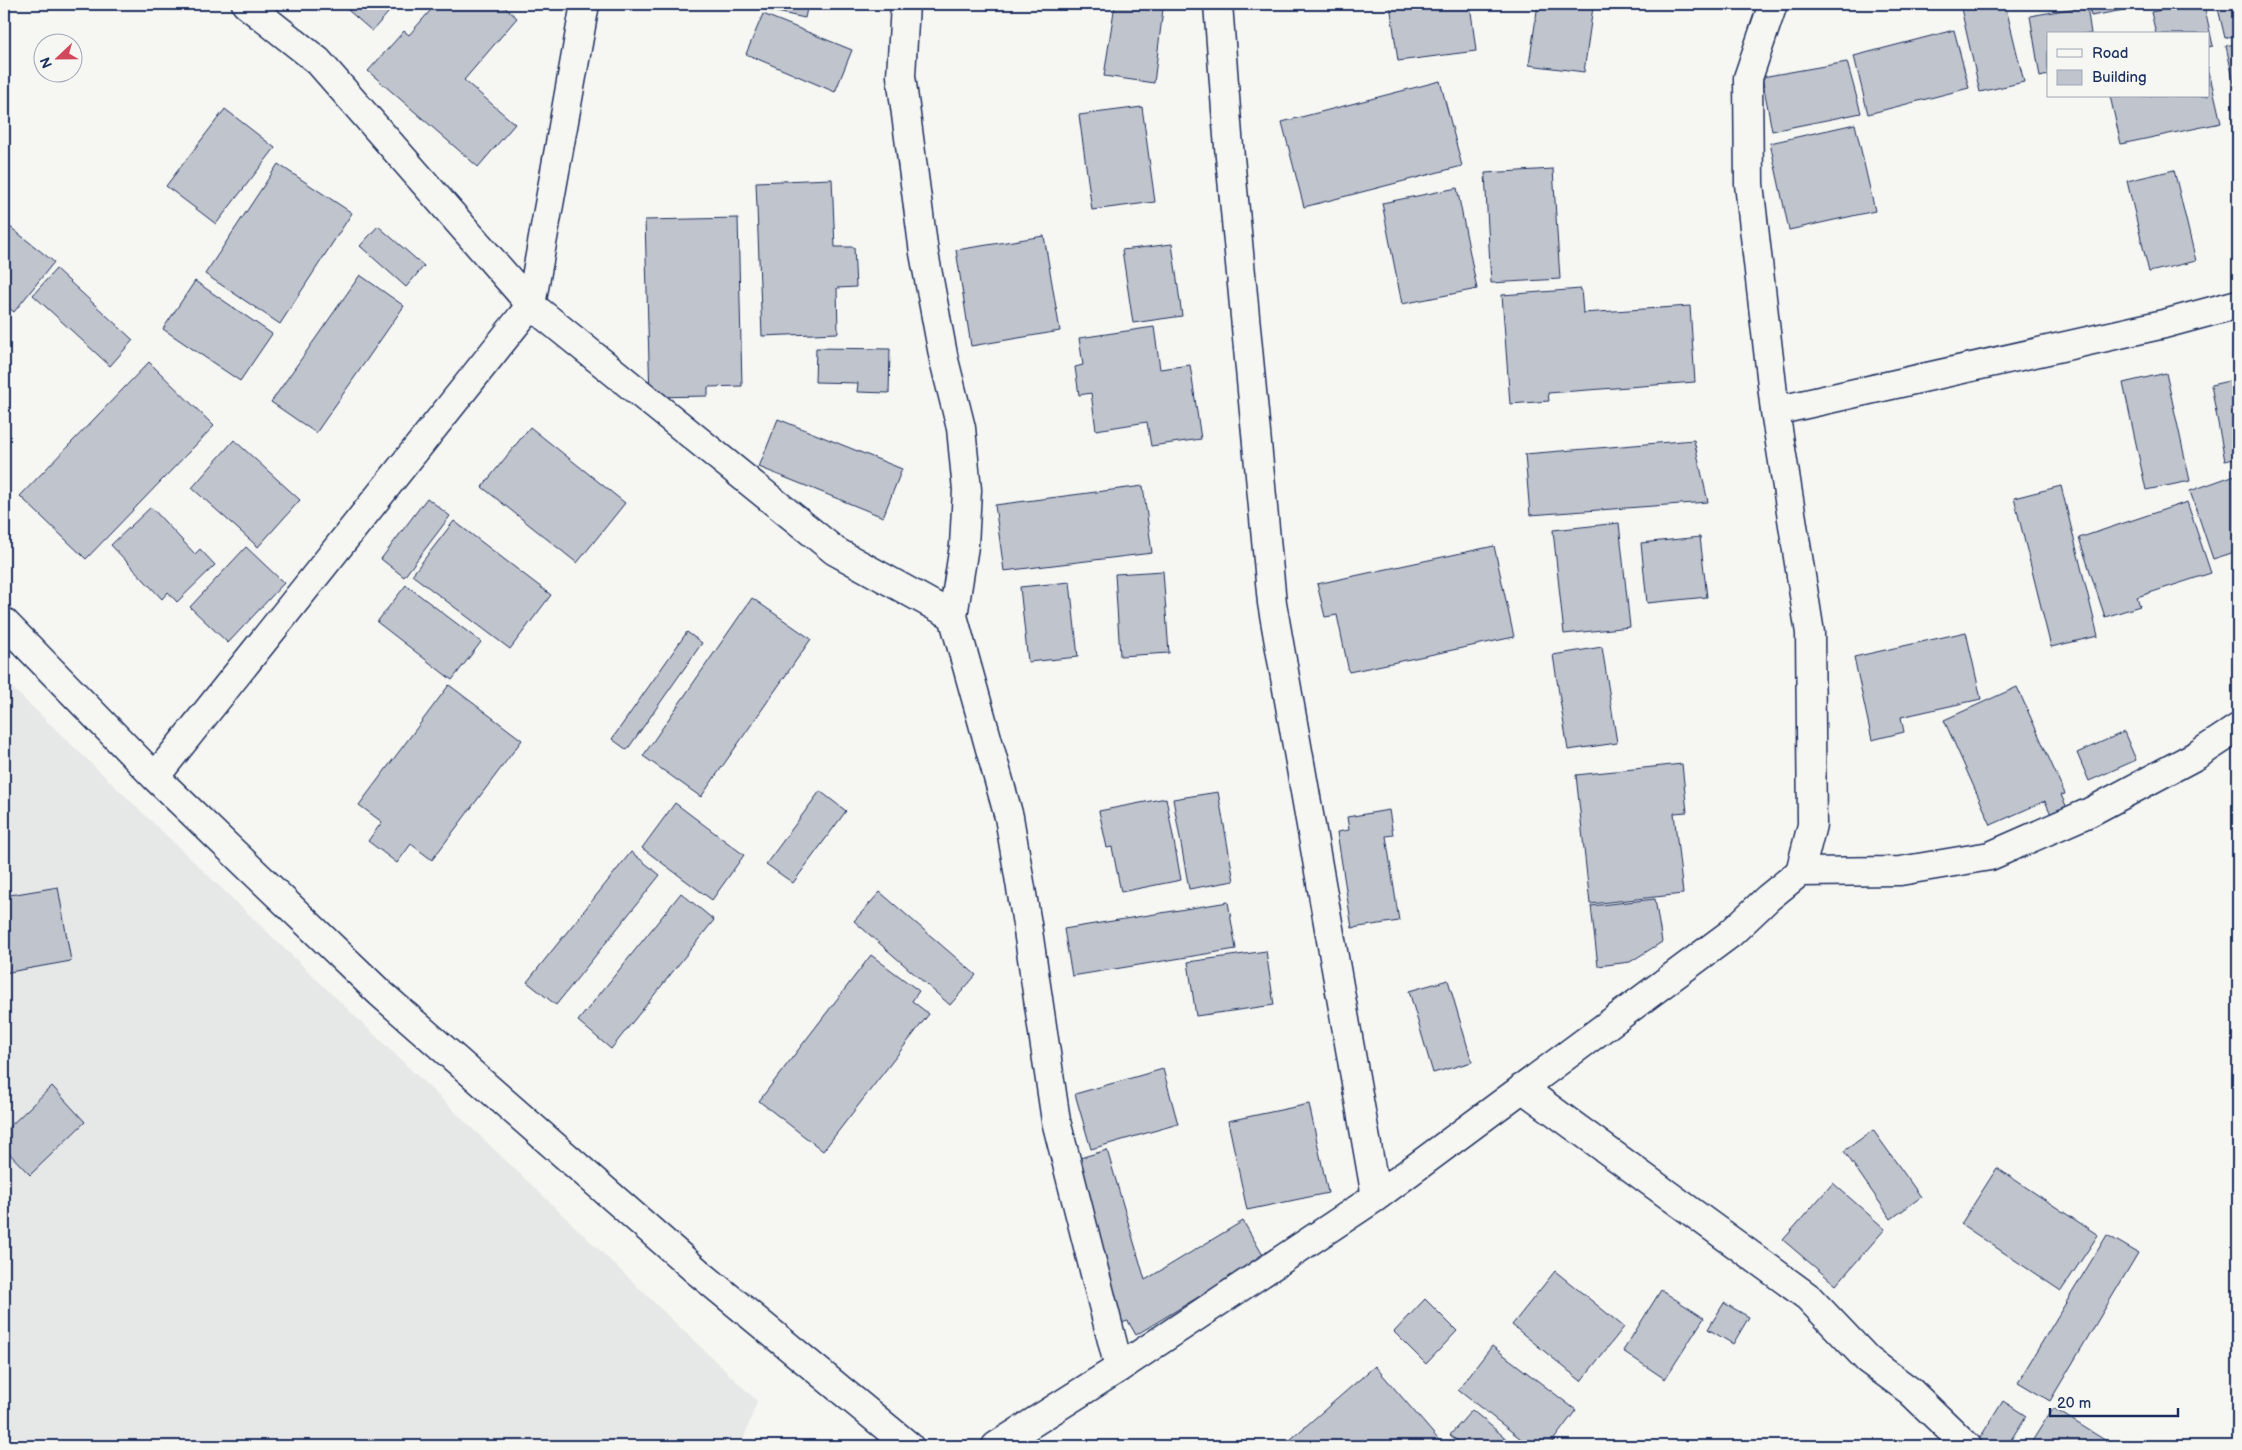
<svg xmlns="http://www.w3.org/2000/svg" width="2242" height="1450" viewBox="0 0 2242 1450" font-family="'Balsamiq Sans',sans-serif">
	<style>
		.built { fill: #e6e7e7 }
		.building { fill: #c0c4cd; stroke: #1b2f5e }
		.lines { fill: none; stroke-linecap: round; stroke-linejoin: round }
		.minor-casing { stroke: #1b2f5e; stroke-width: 31 }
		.minor { stroke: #f6f6f2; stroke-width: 28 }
	</style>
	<rect width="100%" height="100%" fill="#f6f6f2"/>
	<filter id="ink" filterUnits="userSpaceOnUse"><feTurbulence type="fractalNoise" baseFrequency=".02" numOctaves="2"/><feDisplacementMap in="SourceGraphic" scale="10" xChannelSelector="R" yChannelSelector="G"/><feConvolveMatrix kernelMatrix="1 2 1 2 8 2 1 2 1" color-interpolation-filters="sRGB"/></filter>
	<g filter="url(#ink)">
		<path class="built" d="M 4,680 L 757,1401 L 741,1446 L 4,1446 Z"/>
		<path class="building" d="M 341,4 L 396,4 L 372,31 Z
			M 436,4 L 501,4 L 517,18 L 464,80 L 515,124 L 478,167 L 368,71 L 404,31 L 409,35 Z
			M 739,4 L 808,4 L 805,18 Z
			M 1115,4 L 1139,4 L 1163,9 L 1154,83 L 1104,76 Z
			M 1390,4 L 1470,4 L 1476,51 L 1398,61 Z
			M 1538,4 L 1572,4 L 1593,7 L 1584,72 L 1529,65 Z
			M 1960,4 L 2005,4 L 2024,82 L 1980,92 Z
			M 2089,4 L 2145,4 L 2145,6 L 2091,16 Z
			M 2191,4 L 2204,4 L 2213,46 L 2208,47 L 2208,34 L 2156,34 L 2151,12 Z
			M 2217,4 L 2238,4 L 2238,35 L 2225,38 Z
			M 2087,6 L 2091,34 L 2048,34 L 2048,75 L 2040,77 L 2030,16 Z
			M 763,14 L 852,50 L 835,92 L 746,54 Z
			M 1954,30 L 1969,88 L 1868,114 L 1854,56 Z
			M 2238,43 L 2238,102 L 2226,46 Z
			M 1847,62 L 1861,113 L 1772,131 L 1762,77 Z
			M 2208,67 L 2221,123 L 2121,144 L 2110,96 L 2208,96 Z
			M 1440,81 L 1462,166 L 1304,207 L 1282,122 Z
			M 1142,107 L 1155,202 L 1092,210 L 1079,115 Z
			M 225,109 L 275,148 L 216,224 L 166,186 Z
			M 1855,124 L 1875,211 L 1789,230 L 1770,143 Z
			M 278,164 L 352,213 L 280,324 L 205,274 Z
			M 1553,169 L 1560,279 L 1491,283 L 1485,173 Z
			M 2174,170 L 2196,261 L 2149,272 L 2127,181 Z
			M 832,179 L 835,247 L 854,247 L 856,287 L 837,288 L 838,333 L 762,336 L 756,182 Z
			M 1457,188 L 1477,289 L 1402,304 L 1382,203 Z
			M 738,218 L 742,386 L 708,387 L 708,396 L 650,397 L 645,220 Z
			M 4,222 L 54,262 L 14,312 L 4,304 Z
			M 378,226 L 424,266 L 406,287 L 360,246 Z
			M 1044,236 L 1060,331 L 971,346 L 956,250 Z
			M 1172,244 L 1182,316 L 1133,323 L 1122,250 Z
			M 56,269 L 133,340 L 110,366 L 33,295 Z
			M 360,275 L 404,306 L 316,433 L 271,402 Z
			M 195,281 L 272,334 L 240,381 L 163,329 Z
			M 1581,289 L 1583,313 L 1690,306 L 1695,382 L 1548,393 L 1549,401 L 1510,404 L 1502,295 Z
			M 1154,327 L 1160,369 L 1190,365 L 1201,439 L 1151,446 L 1147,422 L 1096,430 L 1091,393 L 1079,395 L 1075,367 L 1083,365 L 1079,338 Z
			M 816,348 L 890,349 L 889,393 L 857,392 L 858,383 L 815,382 Z
			M 149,362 L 214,426 L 86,559 L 20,496 Z
			M 2166,373 L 2190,481 L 2146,490 L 2123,383 Z
			M 2238,379 L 2238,458 L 2225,461 L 2211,385 Z
			M 778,419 L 902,469 L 883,517 L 759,467 Z
			M 530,427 L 625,503 L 577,563 L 482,487 Z
			M 234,440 L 300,500 L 258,547 L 192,488 Z
			M 1694,440 L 1708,502 L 1530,515 L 1525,454 Z
			M 2238,474 L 2238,551 L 2213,559 L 2190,491 Z
			M 1143,486 L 1152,553 L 1004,571 L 995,505 Z
			M 2061,486 L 2098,636 L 2051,647 L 2014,498 Z
			M 427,498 L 450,516 L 404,577 L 381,559 Z
			M 2187,502 L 2211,573 L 2137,597 L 2140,606 L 2105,617 L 2079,538 Z
			M 151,507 L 195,554 L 200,549 L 215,565 L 177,602 L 168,592 L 162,599 L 111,545 Z
			M 454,521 L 551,595 L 510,649 L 412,575 Z
			M 1619,523 L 1630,627 L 1564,634 L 1553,530 Z
			M 1700,537 L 1707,597 L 1647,603 L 1641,543 Z
			M 1494,546 L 1514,637 L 1349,672 L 1337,615 L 1325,617 L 1317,584 Z
			M 246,547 L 284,583 L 228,643 L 190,607 Z
			M 1163,571 L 1169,653 L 1120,656 L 1115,574 Z
			M 1070,582 L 1078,657 L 1028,662 L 1020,587 Z
			M 406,585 L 481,642 L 452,680 L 377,622 Z
			M 752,598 L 811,639 L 701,797 L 643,756 Z
			M 687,632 L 702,643 L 627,750 L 612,739 Z
			M 1966,632 L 1981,699 L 1901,717 L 1904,732 L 1872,740 L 1854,657 Z
			M 1602,647 L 1617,743 L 1568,750 L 1553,655 Z
			M 449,685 L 522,740 L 432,860 L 411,844 L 397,863 L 368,841 L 382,822 L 359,805 Z
			M 2017,687 L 2065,794 L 2061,795 L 2070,814 L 2054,821 L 2045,801 L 1991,825 L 1944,720 Z
			M 2124,732 L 2136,760 L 2089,781 L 2077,753 Z
			M 1682,764 L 1687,812 L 1674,813 L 1683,894 L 1590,904 L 1576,775 Z
			M 820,791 L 846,811 L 793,883 L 766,864 Z
			M 1218,792 L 1234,881 L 1189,889 L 1173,799 Z
			M 1166,798 L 1181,880 L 1121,892 L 1112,847 L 1107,848 L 1099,811 Z
			M 675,803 L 744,855 L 712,900 L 642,848 Z
			M 1389,810 L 1393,835 L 1386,836 L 1399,921 L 1352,928 L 1337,832 L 1349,830 L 1347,817 Z
			M 631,852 L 660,875 L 556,1005 L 527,982 Z
			M 58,887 L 71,961 L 4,973 L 4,896 Z
			M 880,892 L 976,975 L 950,1005 L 854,921 Z
			M 681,893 L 714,920 L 611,1049 L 578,1021 Z
			M 1655,899 L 1662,942 L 1630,962 L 1598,966 L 1591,906 Z
			M 1228,902 L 1236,949 L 1072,976 L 1064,929 Z
			M 1266,951 L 1274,1005 L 1196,1016 L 1188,962 Z
			M 871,955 L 919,991 L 912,1001 L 929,1014 L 823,1151 L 759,1101 Z
			M 1448,980 L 1472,1062 L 1433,1073 L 1409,991 Z
			M 1163,1069 L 1178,1124 L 1091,1149 L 1075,1094 Z
			M 52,1086 L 85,1122 L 30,1175 L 4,1148 L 4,1132 Z
			M 1309,1104 L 1328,1193 L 1247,1210 L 1228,1121 Z
			M 1873,1130 L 1921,1197 L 1891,1219 L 1844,1151 Z
			M 1107,1150 L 1145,1280 L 1243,1221 L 1264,1257 L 1136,1335 L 1128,1321 L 1121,1323 L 1073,1160 Z
			M 1997,1168 L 2098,1235 L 2061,1291 L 1961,1224 Z
			M 1833,1183 L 1885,1229 L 1836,1285 L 1783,1240 Z
			M 2107,1235 L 2138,1253 L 2050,1401 L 2018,1382 Z
			M 1555,1271 L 1624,1327 L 1581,1381 L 1512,1325 Z
			M 1661,1290 L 1704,1318 L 1665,1379 L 1623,1351 Z
			M 1425,1299 L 1457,1331 L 1426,1364 L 1394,1332 Z
			M 1724,1303 L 1749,1317 L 1733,1344 L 1708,1329 Z
			M 1492,1346 L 1576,1410 L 1549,1446 L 1530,1446 L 1458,1390 Z
			M 1375,1366 L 1444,1446 L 1283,1446 Z
			M 2003,1401 L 2026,1416 L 2007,1446 L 1987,1446 L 1978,1441 Z
			M 2053,1408 L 2108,1442 L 2105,1446 L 2029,1446 Z
			M 1472,1410 L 1515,1446 L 1464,1446 L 1450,1435 Z"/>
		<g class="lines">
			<g class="minor-casing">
				<path id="minor" d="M 246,4 L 318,61 L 531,305 L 835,551 L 953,616
					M 905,4 L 901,76 L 924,253 L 944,360 L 961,428 L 967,490 L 964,546 L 953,616 L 1009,817 L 1027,924 L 1056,1121 L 1119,1368
					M 1218,4 L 1228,136 L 1272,603 L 1376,1197
					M 1775,411 L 2164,324 L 2238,304
					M 4,622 L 155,777 L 380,993 L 698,1272 L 909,1446
					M 155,777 L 531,305 L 585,4
					M 1800,872 L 1900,871 L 1990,856 L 2090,812 L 2197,755 L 2238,728
					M 1522,1088 L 1808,1297 L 1868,1360 L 1910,1391 L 1967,1446
					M 996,1446 L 1119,1368 L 1376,1197 L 1730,934 L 1768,898 L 1800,872 L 1812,825 L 1810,633 L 1775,411 L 1749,184 L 1748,78 L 1773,4"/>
			</g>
			<use href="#minor" class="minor"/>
		</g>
	</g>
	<rect width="2242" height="1450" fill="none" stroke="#f6f6f2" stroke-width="20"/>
	<rect x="10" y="10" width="2222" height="1430" fill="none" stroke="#1b2f5e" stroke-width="2" filter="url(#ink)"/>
	<rect x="2047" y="32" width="162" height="65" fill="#f6f6f2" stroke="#9ea6b7"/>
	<rect x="2057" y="49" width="25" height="8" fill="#f6f6f2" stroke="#9ea6b7"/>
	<text x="2092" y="58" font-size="15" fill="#1b2f5e">Road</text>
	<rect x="2057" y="70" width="25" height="15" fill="#c0c4cd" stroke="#9ea6b7"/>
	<text x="2092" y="82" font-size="15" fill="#1b2f5e">Building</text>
	<g transform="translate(58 58) rotate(248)"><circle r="24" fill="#f6f6f2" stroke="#9ea6b7"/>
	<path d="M0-4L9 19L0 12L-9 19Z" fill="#d1495b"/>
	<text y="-8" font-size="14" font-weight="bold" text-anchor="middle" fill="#1b2f5e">N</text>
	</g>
	<path d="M2050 1408v8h128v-8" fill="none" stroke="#1b2f5e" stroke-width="2.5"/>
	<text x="2057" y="1408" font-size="15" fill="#1b2f5e" stroke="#f6f6f2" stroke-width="4" paint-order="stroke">20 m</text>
</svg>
